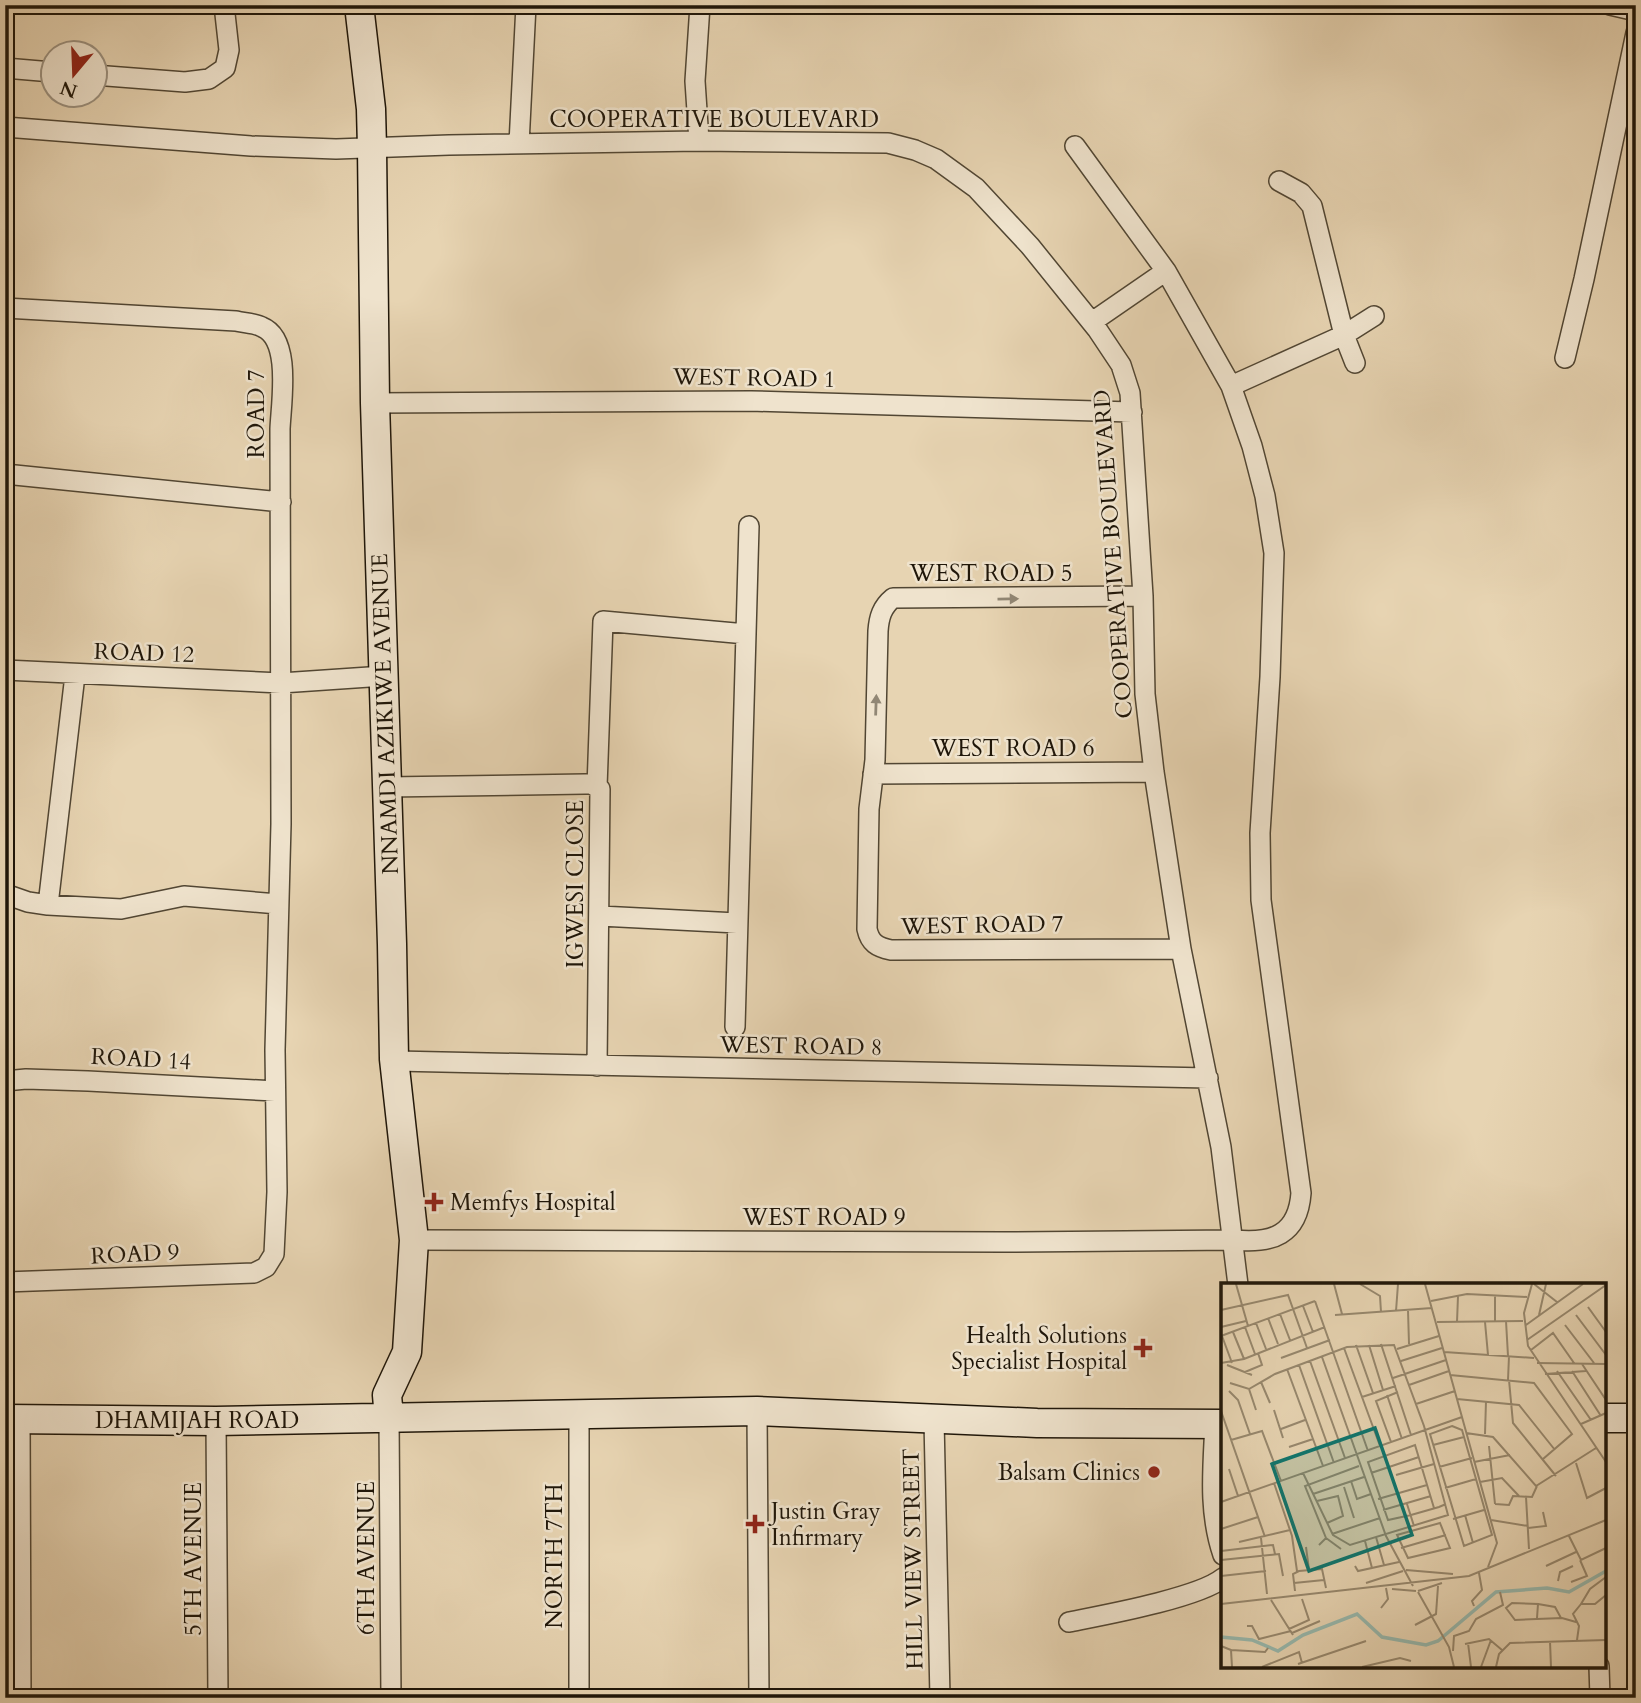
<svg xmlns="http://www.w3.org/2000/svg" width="1641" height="1703" viewBox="0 0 1641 1703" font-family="Cardo,serif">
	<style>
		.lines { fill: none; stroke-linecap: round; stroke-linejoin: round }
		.street-casing { stroke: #514633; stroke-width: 22 }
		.secondary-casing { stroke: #1f1609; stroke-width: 31 }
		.street { stroke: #efe3cd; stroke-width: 19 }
		.secondary { stroke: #efe3cd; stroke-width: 28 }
		.oneway { fill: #918775 }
		.poi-dot { fill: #8f2418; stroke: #efe3cd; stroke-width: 2.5 }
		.labels { text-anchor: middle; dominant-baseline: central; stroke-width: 5; stroke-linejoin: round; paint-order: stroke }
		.street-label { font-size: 23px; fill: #1f1609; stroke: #efe3cd }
		.poi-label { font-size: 23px; fill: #1f1609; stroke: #efe3cd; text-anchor: start }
		.inset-river { fill: none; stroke: #97b8ad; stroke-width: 3.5 }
		.inset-road { fill: none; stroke: #97886e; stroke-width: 2 }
		.view { fill: #0f766e; fill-opacity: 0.15; stroke: #0f766e; stroke-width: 3.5 }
		.inset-edge { fill: none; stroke: #1f1609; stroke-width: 3.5 }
	</style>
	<rect width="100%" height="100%" fill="#e7d4b2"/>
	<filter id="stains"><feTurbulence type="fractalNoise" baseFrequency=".00286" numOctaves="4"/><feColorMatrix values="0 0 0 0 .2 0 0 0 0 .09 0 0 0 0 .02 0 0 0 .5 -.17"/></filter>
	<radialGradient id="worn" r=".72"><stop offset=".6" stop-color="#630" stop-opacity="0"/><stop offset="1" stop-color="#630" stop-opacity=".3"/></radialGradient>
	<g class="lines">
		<g class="street-casing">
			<path id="street" d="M 1610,5 L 1636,11
				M 5,68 L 52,72
				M 94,75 L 185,82 L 209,79 L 225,68 L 229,50 L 224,5
				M 5,127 L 251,146 L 336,149 L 449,145 L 699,141 L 888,143 L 915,150 L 936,159 L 976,188 L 1030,246 L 1097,329 L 1121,365 L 1130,393 L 1143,596 L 1145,694 L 1154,772 L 1181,949 L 1221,1147 L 1238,1285
				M 699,141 L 695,81 L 700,5
				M 519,144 L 526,5
				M 1075,146 L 1166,271 L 1231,386 L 1344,335 L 1374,316
				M 1279,181 L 1301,193 L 1312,206 L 1344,335 L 1355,363
				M 5,308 L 236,321 C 244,323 255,323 262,327 C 292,339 281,403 280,429 L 281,824 L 275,1050 L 277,1192 L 274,1254 L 266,1267 L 254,1273 L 5,1282
				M 1092,322 L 1166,271
				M 1565,358 L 1584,279 L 1636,33
				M 375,403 L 751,401 L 1132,412
				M 5,474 L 281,502
				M 1143,596 L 893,598 C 882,607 879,617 878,631 L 875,760 L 869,809 L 867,929 C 870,943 877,947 891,950 L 1181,949
				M 5,670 L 281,683 L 384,676
				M 873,774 L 1154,772
				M 387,787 L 585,784 L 591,784 L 600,789 L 597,1066
				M 597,787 L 603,621 L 746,634
				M 5,894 L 28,902 L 48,905 L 121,909 L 184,896 L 278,904
				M 48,905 L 75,675
				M 600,916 L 737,923
				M 735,1027 L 749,526
				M 394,1059 L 396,1061 L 1208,1078
				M 5,1081 L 26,1079 L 88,1081 L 275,1091
				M 414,1240 L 1004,1242 L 1234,1240 C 1272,1244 1298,1235 1301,1193 L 1261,900 L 1260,833 L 1270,677 L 1274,553 L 1265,496 L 1252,446 L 1231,386
				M 757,1411 L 759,1698
				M 389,1418 L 391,1698
				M 20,1419 L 21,1698
				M 934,1420 L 940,1698
				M 216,1421 L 218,1698
				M 1215,1423 C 1213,1468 1208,1511 1223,1555
				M 1069,1622 C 1104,1615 1198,1598 1223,1578
				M 1599,1666 L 1600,1698
				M 579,1698 L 579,1414"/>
		</g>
		<g class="secondary-casing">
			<path id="secondary" d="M 359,5 L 371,109 L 372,148 L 375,403 L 392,944 L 394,1059 L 414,1240 L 407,1352 L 387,1395 L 389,1418
				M 1604,1418 L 1636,1418
				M 5,1419 L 216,1421 L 757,1411 L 1037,1423 L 1223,1424"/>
		</g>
		<use href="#street" class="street"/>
		<use href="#secondary" class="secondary"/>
	</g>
	<defs><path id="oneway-solid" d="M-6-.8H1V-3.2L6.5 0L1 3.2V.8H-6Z" transform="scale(1.75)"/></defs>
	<g class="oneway">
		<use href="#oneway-solid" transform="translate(1008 599) rotate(-1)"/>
		<use href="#oneway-solid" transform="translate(876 705) rotate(-88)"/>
	</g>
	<g class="poi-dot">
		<path d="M430.5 1191.5h7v7h7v7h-7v7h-7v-7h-7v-7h7z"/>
		<path d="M1139.5 1337.5h7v7h7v7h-7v7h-7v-7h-7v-7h7z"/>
		<circle cx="1154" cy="1472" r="7"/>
		<path d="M751.5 1513.5h7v7h7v7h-7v7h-7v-7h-7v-7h7z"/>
	</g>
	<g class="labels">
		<g class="street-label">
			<text x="714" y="119">COOPERATIVE BOULEVARD</text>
			<text transform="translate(754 378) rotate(1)">WEST ROAD 1</text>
			<text transform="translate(256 414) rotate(-90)">ROAD 7</text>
			<text transform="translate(1113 554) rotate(-94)">COOPERATIVE BOULEVARD</text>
			<text x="991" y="573">WEST ROAD 5</text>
			<text transform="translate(144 653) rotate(2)">ROAD 12</text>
			<text transform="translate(385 714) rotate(-92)">NNAMDI AZIKIWE AVENUE</text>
			<text x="1013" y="748">WEST ROAD 6</text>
			<text transform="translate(575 884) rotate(-90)">IGWESI CLOSE</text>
			<text transform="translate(982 925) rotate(-1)">WEST ROAD 7</text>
			<text transform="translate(801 1046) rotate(1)">WEST ROAD 8</text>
			<text transform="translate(141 1059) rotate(3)">ROAD 14</text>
			<text x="824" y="1217">WEST ROAD 9</text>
			<text transform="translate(135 1254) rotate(-3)">ROAD 9</text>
			<text x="197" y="1420">DHAMIJAH ROAD</text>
			<text transform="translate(554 1556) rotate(-90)">NORTH 7TH</text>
			<text transform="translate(366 1558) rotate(-90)">6TH AVENUE</text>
			<text transform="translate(193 1559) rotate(-90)">5TH AVENUE</text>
			<text transform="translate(913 1559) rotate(-91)">HILL VIEW STREET</text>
		</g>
		<g class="poi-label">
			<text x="450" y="1202">Memfys Hospital</text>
			<text x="1127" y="1335" text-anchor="end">Health Solutions<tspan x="1127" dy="26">Specialist Hospital</tspan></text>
			<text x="1140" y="1472" text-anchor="end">Balsam Clinics</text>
			<text x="771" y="1511">Justin Gray<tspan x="771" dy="26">Infirmary</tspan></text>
		</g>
	</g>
	<g transform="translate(1221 1283)">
		<rect width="385" height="385" fill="#e7d4b2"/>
		<path class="inset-river" d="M 0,354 L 31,357 L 57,368 L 82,352 L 136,331 L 161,354 L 205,362 L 217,358 L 275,309 L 326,305 L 348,309 L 385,288"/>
		<path class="inset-road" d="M 15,1 L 27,43M 113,1 L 121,31M 139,1 L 159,13 L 160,29M 204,1 L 276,260 L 267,284M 311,1 L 303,30 L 307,63 L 385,179M 313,1 L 336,19M 274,12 L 274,38M 94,18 L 147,168M 210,18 L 246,11 L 306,14M 82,23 L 92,49M 367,24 L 385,49M 0,27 L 67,12 L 86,65M 187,27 L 188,61M 175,28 L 177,1M 59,31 L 69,57M 114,32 L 211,25M 318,32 L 325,1M 355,32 L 385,72M 47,35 L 57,61M 285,38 L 287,73M 216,39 L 302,38M 236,39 L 237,13M 264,39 L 267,72M 35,40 L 45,66M 305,42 L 362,1M 344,42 L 373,80M 0,44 L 25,38M 24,44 L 34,71M 12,49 L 23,76M 0,53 L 94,18M 1,53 L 11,80M 306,57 L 385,2M 160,61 L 190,152M 135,62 L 152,110M 148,62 L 162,107M 123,65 L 159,163M 176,66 L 218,53M 310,67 L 332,50 L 353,80M 223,69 L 313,75M 101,74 L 136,172M 60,75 L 109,57M 89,78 L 124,175M 180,78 L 221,65M 0,80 L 23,76 L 104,44M 316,80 L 385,81M 361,81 L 385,117M 6,82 L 31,92M 78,82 L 113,180M 66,86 L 102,183M 336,88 L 370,137M 351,88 L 380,133M 24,89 L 41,82 L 37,70M 324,91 L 365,88M 229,92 L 313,100 L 351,151 L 322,176M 172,95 L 225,77M 287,97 L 288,73M 288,97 L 292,140 L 335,193M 40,99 L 49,120M 9,100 L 28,106 L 54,91 L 126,64 L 173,62 L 203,143 L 227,232 L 129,262 L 112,252 L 82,190M 188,102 L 228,88M 28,106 L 35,127M 8,108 L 17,117 L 29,151M 166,112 L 181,156M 141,114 L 175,103M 236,116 L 298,122 L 334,167M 195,121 L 234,108M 53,127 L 62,155M 0,128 L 44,254M 360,141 L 385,130M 231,143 L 241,147 L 271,252 L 243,263 L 209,151 ZM 60,146 L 84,137M 245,150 L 272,154 L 315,203 L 375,165M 264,151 L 265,118M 10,157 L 41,148 L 60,198M 170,159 L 155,118 L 177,109M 212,162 L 243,154M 268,163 L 274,221M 68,164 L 92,156M 136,172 L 165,253 L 192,303M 253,179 L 289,172M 355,180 L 366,215 L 385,205M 218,184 L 251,175M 8,186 L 17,213M 150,190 L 198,174M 175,192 L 213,181M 130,198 L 136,216 L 150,211M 259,199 L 281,195 L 298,213M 53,200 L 71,253 L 76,288M 123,204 L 133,235M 224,205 L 255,196M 92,211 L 143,194M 305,214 L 308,266M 157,216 L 206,202M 96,218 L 117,213 L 122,233 L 106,240M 0,219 L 241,134M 186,221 L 193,243M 274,221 L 288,222 L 292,213 L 311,214 L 316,203M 213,225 L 194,162 L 147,179 L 167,237 L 190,232 L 218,224 L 225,221M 162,227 L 210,213M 244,232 L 252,260M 232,236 L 263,227M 270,237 L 307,243M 219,240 L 229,265 L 187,275 L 176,252 ZM 307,245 L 325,243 L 322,229M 0,246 L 37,234M 111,251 L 159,235M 348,253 L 360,277 L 385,265M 155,254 L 163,282M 40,255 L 46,311M 105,255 L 84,203 L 138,183M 144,258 L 151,285M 18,259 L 69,247M 98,262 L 105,255 L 120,266M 85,264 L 88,287M 180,265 L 225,252M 0,268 L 52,262 L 54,271M 0,277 L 58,271 L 62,293M 134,283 L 137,288 L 178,279M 325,283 L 355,269M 185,287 L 232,291M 0,293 L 45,288M 385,294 L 369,306 L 360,321 L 374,321 L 385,312M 337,298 L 339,289 L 352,283M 350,299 L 366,293 L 359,277M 73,300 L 103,297M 145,300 L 182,288M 171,306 L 195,308M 74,308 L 72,291 L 78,288 L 101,286 L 105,305M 197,308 L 221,300M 197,309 L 228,364 L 233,384M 50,317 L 72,352M 0,321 L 248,293 L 385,237M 317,321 L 334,324 L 340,335M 253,323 L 251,318 L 261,307 L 258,290M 160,325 L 167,316 L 165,305M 316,335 L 317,321 L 291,320 L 285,325 L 294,337 L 341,335 L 355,339M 194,342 L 215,331 L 217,303M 26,343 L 31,343 L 38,356 L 70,348M 68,346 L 88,337 L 81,316M 71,350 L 99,338M 356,357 L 358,343 L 352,331 L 360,321M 329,358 L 330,384M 247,360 L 250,384M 244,361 L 268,356 L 281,367M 0,363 L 10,367 L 11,384M 10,367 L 44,369 L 47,365M 232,368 L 233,353 L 248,348 L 255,336 L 282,322 L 279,309M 77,381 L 145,358M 41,384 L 78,369 L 81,380M 141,384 L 179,375 L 190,378M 260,384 L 270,357M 275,384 L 278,371 L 289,360 L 385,357"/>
		<path class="view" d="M 154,145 L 191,252 L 88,288 L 51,181 Z"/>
		<rect width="385" height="385" class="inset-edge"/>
	</g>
	<rect width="1641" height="1703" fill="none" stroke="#e7d4b2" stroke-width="28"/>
	<rect x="7" y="7" width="1627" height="1689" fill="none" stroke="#1f1609" stroke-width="3.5"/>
	<rect x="14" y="14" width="1613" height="1675" fill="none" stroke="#1f1609" stroke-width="2"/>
	<g transform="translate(74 74) rotate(199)"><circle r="33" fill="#efe3cd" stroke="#9c917f" stroke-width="2"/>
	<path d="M0-5L12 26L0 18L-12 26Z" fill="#8f2418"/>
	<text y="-10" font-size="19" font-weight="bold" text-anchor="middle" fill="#1f1609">N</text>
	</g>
	<rect width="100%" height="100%" filter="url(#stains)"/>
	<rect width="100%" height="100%" fill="url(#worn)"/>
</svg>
